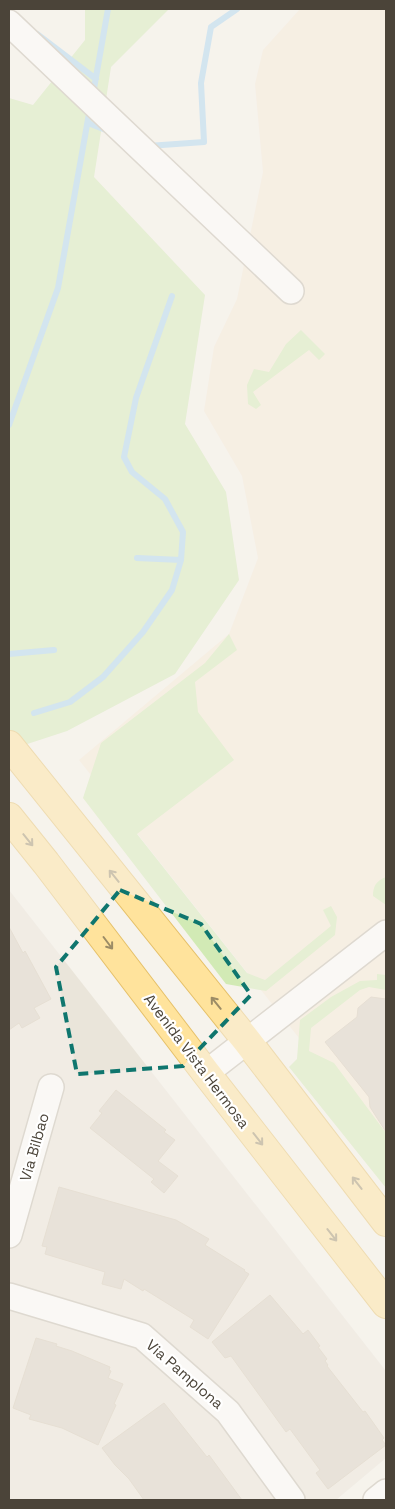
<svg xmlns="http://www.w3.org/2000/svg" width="395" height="1509" viewBox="0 0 395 1509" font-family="'Space Grotesk',sans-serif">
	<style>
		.residential { fill: #eae5da }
		.commercial { fill: #f7ead8 }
		.green { fill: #d2eab5 }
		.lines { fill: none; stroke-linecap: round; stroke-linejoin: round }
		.stream { stroke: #a9d4f2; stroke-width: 6 }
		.building { fill: #d8cfc1; stroke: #d3c7b4 }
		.minor-casing { stroke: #c2bbae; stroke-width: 28 }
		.major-casing { stroke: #e6c16a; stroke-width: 30 }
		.minor { stroke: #fff; stroke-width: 25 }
		.major { stroke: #ffe39c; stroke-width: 28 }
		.oneway { stroke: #9c8c66 }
		.marked { fill: none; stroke: #0f766e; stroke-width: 4; stroke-dasharray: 10 6; stroke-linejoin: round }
		.labels { text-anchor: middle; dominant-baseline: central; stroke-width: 4.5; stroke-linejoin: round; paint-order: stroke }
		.street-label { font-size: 15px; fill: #4b4439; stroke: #fff }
	</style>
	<rect width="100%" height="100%" fill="#f6f3ec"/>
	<path class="residential" d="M 9,890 L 386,1371 L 386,1458 L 336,1500 L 9,1500 Z"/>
	<path class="commercial" d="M 300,9 L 386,9 L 386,1148 L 79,760 L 229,634 L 258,558 L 242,476 L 204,411 L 214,347 L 237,299 L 263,172 L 255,84 L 263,50 Z"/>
	<path class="green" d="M 85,9 L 169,9 L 111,67 L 94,177 L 205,295 L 185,424 L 226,492 L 239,580 L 175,674 L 67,731 L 9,750 L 9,98 L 33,105 L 85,40 Z
		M 301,330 L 325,354 L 319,360 L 309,350 L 253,392 L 261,405 L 256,409 L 248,404 L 247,385 L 254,369 L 269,372 L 286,344 Z
		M 229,634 L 237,650 L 195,682 L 198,712 L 234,760 L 137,834 L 247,973 L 265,980 L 331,926 L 323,910 L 331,906 L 337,917 L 335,935 L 266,991 L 226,984 L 83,798 L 101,743 L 205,663 Z
		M 386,877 L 386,905 L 373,896 C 373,886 376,881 386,877 Z
		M 377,974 L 386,975 L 386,990 L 369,987 L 360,990 L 311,1028 L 309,1051 L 334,1063 L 386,1133 L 386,1188 L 289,1067 L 297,1059 L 300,1020 L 331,997 L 360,981 L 377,980 Z"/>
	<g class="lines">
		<path class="stream" d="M 37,34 L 96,79
			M 93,94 L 108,9
			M 88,123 L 111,132
			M 148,146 L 204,142 L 201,83 L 211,27 L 237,9
			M 9,425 L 58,288 L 90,108
			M 137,558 L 181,560
			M 9,654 L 54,650
			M 34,713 L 70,702 L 103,677 L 143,632 L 172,590 L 181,560 L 183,532 L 165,499 L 132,472 L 124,457 L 136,398 L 172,296"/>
	</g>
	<path class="building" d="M 9,927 L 23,953 L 25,951 L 51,999 L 34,1008 L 40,1018 L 22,1028 L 19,1023 L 9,1030 Z
		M 371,997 L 386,999 L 386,1132 L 370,1107 L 369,1097 L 325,1042 L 357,1017 L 358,1008 Z
		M 116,1090 L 166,1130 L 164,1132 L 175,1140 L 158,1161 L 178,1176 L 164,1193 L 151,1182 L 154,1179 L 90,1128 L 102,1113 L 99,1111 Z
		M 59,1187 L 176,1220 L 209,1239 L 205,1245 L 245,1270 L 244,1271 L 249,1274 L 208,1339 L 190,1327 L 194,1320 L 144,1289 L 143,1291 L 124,1279 L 121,1289 L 102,1284 L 105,1272 L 45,1254 L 47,1247 L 42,1246 Z
		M 270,1295 L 303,1334 L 308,1330 L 320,1346 L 318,1347 L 327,1359 L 325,1361 L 328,1365 L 327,1366 L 363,1412 L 365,1411 L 384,1438 L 382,1440 L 386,1445 L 328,1489 L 316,1473 L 320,1470 L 290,1429 L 286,1432 L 231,1356 L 225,1358 L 212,1342 Z
		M 36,1338 L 57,1344 L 56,1346 L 72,1351 L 110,1367 L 109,1370 L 111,1371 L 108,1378 L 123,1384 L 114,1404 L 116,1405 L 98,1445 L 62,1428 L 29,1419 L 31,1415 L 13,1408 Z
		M 164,1403 L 207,1457 L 209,1455 L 242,1500 L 144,1500 L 129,1479 L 115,1465 L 102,1448 Z"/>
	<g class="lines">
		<g class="minor-casing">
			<path id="minor" d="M 9,23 L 291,291
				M 206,1073 L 386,933
				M 9,1235 L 51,1087
				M 9,1296 L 142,1336 L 228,1412 L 292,1500
				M 376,1500 L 386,1492"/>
		</g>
		<g class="major-casing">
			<path id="major" d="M 9,745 L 247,1041 L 386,1222
				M 9,817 L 46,863 L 206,1073 L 386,1304"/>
		</g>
		<use href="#minor" class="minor"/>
		<use href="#major" class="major"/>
	</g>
	<defs><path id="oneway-shaft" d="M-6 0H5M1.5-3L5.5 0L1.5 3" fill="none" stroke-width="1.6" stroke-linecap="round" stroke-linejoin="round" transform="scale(1.25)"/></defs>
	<g class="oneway">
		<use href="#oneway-shaft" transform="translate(28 840) rotate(51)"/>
		<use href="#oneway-shaft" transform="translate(114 876) rotate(-129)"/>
		<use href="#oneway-shaft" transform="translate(108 943) rotate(53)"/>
		<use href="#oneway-shaft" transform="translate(216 1003) rotate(-129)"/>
		<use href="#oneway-shaft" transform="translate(258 1139) rotate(52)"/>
		<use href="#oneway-shaft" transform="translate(357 1183) rotate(-128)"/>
		<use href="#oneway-shaft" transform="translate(332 1235) rotate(52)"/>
	</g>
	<path d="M0 0H395V1509H0ZM 120,890 L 201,924 L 251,995 L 183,1066 L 77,1074 L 56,967 Z" fill="#f6f3ec" fill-opacity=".55" fill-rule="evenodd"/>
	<path class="marked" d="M 120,890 L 201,924 L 251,995 L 183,1066 L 77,1074 L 56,967 Z"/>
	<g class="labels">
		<g class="street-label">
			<text transform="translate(197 1061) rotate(53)">Avenida Vista Hermosa</text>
			<text transform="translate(34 1147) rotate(-74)">Via Bilbao</text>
			<text transform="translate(185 1374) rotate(41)">Via Pamplona</text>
		</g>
	</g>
	<rect width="395" height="1509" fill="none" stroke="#4b4439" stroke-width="20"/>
</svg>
